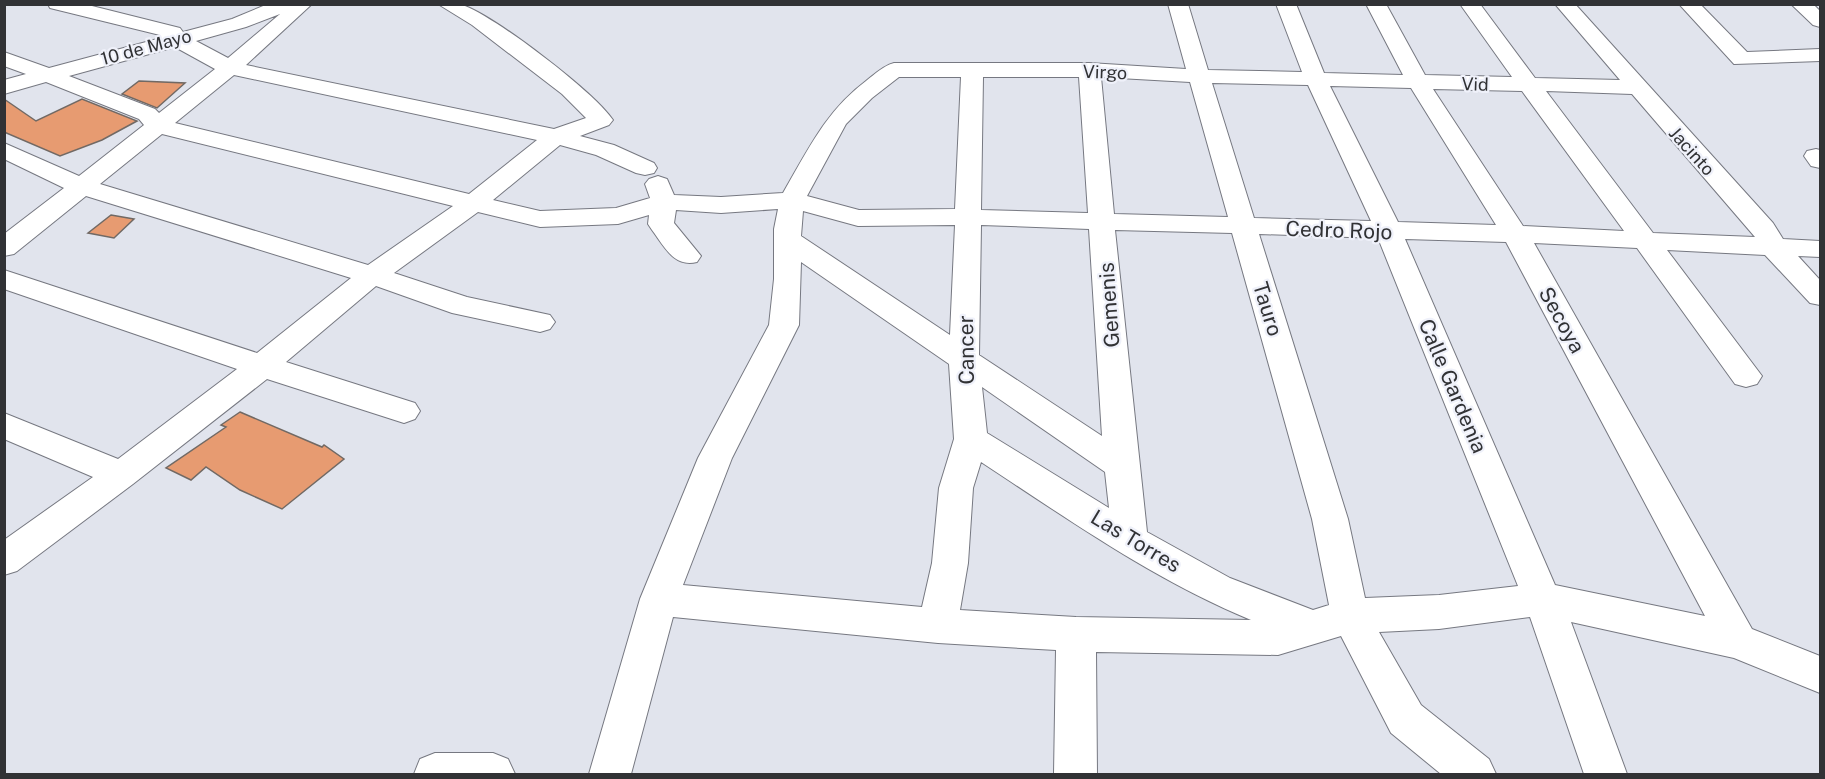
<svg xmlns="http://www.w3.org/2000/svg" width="1825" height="779" viewBox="0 0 1825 779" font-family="'Public Sans',sans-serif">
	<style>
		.building { fill: #e79b71; stroke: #716964; stroke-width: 1.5 }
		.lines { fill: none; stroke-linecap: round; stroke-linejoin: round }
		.minor-casing { stroke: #767881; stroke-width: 2 }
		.minor { fill: #fff; fill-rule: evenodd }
		.labels { text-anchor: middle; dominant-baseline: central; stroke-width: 4.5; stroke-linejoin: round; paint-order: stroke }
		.far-street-label { font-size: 18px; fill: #313235; stroke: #eff1fa }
		.street-label { font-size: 21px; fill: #313235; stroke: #eff1fa }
	</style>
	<rect width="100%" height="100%" fill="#e1e4ed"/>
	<path class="building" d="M 139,81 L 185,83 L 157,108 L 122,94 Z
		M 4,99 L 36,121 L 82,99 L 137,121 L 102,140 L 60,156 L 4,132 Z
		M 111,215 L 134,219 L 114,238 L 88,233 Z
		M 240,412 L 322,447 L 324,445 L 344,459 L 282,509 L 240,490 L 206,467 L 191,480 L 166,468 L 226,427 L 221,425 Z"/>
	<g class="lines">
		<g class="minor-casing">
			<path id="minor" d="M 48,4 L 84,4 L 180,28 L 183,32 L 232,19 L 268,4 L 312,4 L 246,65 L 554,129 L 586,118 L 562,94 L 472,25 L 438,4 C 446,4 457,3 465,6 C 498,19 593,91 613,120 L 609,125 L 580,136 L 614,145 L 654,163 L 657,168 L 654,173 L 645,175 L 636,173 L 596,155 L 560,145 L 493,200 L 540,211 L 616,208 L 650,198 L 645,184 L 649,179 L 658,176 L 667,179 L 674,195 L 721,197 L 783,193 C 808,150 826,111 866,81 C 875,74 883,66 894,63 L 1089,63 L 1186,69 L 1168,4 L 1188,4 L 1208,70 L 1302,72 L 1276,4 L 1296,4 L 1324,73 L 1403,75 L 1366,4 L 1386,4 L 1425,75 L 1512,77 L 1460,4 L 1480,4 L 1535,78 L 1620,80 L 1555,4 L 1575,4 L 1773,223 L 1783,239 L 1820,241 L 1820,257 L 1798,256 L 1820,280 L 1820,305 L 1810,303 L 1765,255 L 1667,250 L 1762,376 L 1757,384 L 1746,387 L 1735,384 L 1637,248 L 1534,243 L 1752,629 L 1820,656 L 1820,693 L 1734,658 L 1571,622 L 1627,774 L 1584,774 L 1530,617 L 1439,629 L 1379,632 L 1421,705 L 1489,759 L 1496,774 L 1441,774 L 1391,733 L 1341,636 L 1278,655 L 1096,652 L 1097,774 L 1054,774 L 1056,650 L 938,643 L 673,617 L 631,774 L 589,774 L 640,599 L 698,458 L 769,325 L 774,279 L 774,229 L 778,209 L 721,213 L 676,210 L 674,223 L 701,256 L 697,262 C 674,268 664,246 652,230 L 648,224 L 649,215 L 618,224 L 540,227 L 478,212 L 394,273 L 467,297 L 550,315 L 555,322 L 550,329 L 540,332 L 452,313 L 376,286 L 286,362 L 415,403 L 420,411 L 415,419 L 404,423 L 267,379 L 133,484 L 17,571 L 4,575 L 4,540 L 93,477 L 4,439 L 4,413 L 118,459 L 237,369 L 4,289 L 4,270 L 257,353 L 351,278 L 86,196 L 14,254 L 4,256 L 4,234 L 64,188 L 4,159 L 4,143 L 79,176 L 144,125 L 139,119 L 46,82 L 4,94 L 4,80 L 26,74 L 4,66 L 4,52 L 49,68 L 161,38 L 160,35 L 50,8 ZM 280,14 L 228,58 L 196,41 L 246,27 ZM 175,47 L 215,69 L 159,113 L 155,109 L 69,76 ZM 234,75 L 537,140 L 469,194 L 175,123 ZM 899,77 L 961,77 L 955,209 L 859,210 L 807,196 L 846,124 L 872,98 ZM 983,77 L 1079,77 L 1088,213 L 981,210 ZM 1101,77 L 1190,82 L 1228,217 L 1114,214 ZM 1212,83 L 1308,85 L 1371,221 L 1254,218 ZM 1330,86 L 1411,88 L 1496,225 L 1398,222 ZM 1433,89 L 1522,91 L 1624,231 L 1523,226 ZM 1546,91 L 1632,94 L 1755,237 L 1653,233 ZM 162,134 L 453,206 L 368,265 L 100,184 ZM 803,211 L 858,226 L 955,225 L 950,335 L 801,236 ZM 981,225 L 1089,229 L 1102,436 L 979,355 ZM 1115,230 L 1232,233 L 1312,519 L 1329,605 L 1313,610 L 1230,578 L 1147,532 ZM 1259,234 L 1378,238 L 1518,586 L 1439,595 L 1365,598 L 1348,519 ZM 1405,239 L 1506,242 L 1705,616 L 1555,585 ZM 801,262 L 949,364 L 954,439 L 939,488 L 932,563 L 922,607 L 683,585 L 732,458 L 799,325 ZM 982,387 L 1105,472 L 1109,508 L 987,433 ZM 981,462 C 1068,519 1154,580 1251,620 L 1076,617 L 960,610 L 968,563 L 973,488 Z
				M 1679,4 L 1700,4 L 1747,52 L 1820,49 L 1820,61 L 1734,64 Z
				M 1791,4 L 1813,4 L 1820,11 L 1820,27 L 1813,25 Z
				M 1816,149 L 1820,150 L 1820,168 L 1811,166 L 1804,156 L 1807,151 Z
				M 435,753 L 493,753 L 508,759 L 515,774 L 414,774 L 420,759 Z"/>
		</g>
		<use href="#minor" class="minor"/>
	</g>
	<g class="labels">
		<g class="far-street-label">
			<text transform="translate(146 47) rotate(-15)">10 de Mayo</text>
			<text transform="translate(1105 72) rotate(2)">Virgo</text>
			<text transform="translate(1475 84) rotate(2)">Vid</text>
			<text transform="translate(1692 151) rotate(48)">Jacinto</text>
		</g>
		<g class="street-label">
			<text transform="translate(1339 230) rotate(2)">Cedro Rojo</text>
			<text transform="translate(1109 305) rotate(-94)">Gemenis</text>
			<text transform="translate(1268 309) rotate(73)">Tauro</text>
			<text transform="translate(1562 320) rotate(61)">Secoya</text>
			<text transform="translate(966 350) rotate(-91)">Cancer</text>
			<text transform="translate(1453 386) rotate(67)">Calle Gardenia</text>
			<text transform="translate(1136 541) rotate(31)">Las Torres</text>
		</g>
	</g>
	<rect width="1825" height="779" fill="none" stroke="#313235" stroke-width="12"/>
</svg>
